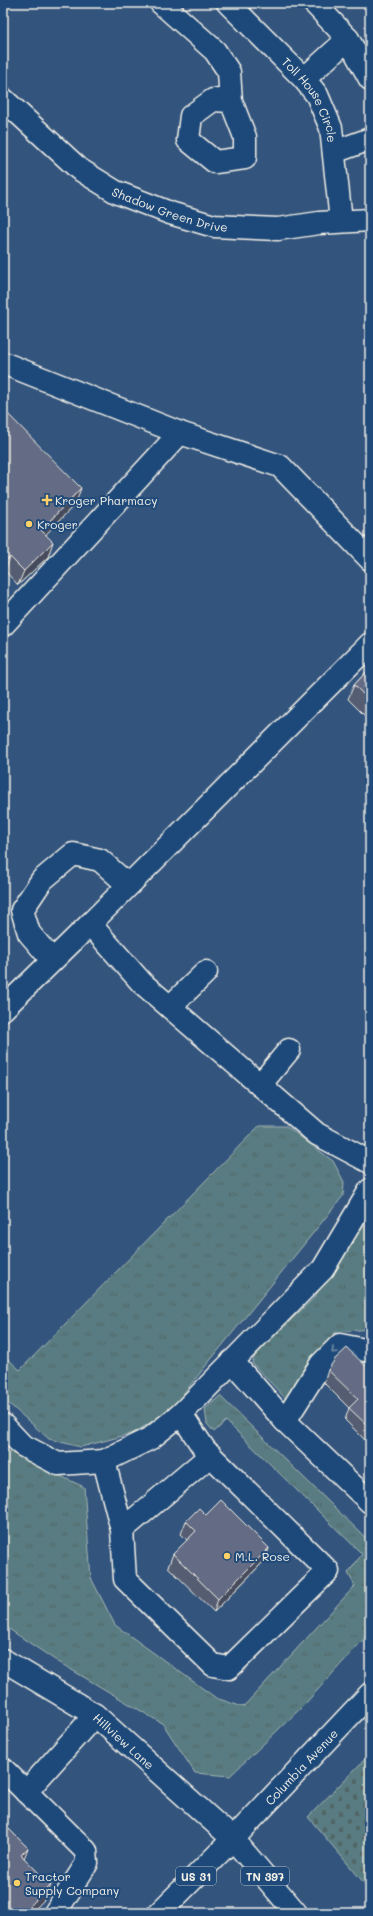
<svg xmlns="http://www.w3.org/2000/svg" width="373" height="1916" viewBox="0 0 373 1916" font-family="Mali,sans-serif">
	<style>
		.grass { fill: url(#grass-tufts); stroke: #a6b6b4 }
		.cemetery { fill: url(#cemetery-stones); stroke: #a6b6b4 }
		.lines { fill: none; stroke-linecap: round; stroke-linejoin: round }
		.minor-casing { stroke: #f4f1e8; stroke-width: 25 }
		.major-casing { stroke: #f4f1e8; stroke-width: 25 }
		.minor { stroke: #1f4a7a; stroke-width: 22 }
		.major { stroke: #1f4a7a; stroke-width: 22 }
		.wall { fill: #555d72; stroke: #f4f1e8 }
		.shaded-wall { fill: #454c5c; stroke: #f4f1e8 }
		.building { fill: #636c84; stroke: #f4f1e8 }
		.oneway { stroke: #748da6 }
		.poi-dot { fill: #ffd166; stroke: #1f4a7a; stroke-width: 1.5 }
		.labels { text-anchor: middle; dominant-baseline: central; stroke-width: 4; stroke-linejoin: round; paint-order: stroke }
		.shield { fill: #1f4a7a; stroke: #b4bfc7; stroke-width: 1 }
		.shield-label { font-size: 11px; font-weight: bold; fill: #f4f1e8 }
		.street-label { font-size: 12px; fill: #f4f1e8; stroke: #1f4a7a }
		.poi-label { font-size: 12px; fill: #f4f1e8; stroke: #1f4a7a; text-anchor: start }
	</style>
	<defs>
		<pattern id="grass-tufts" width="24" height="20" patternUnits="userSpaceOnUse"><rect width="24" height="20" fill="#587c81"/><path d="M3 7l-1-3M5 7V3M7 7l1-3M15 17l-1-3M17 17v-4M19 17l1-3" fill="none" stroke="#516566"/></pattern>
		<pattern id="cemetery-stones" width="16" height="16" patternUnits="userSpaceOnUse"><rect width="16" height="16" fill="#587c81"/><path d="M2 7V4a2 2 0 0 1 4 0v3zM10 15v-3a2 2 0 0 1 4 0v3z" fill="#516566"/></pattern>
	</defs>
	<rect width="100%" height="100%" fill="#33547d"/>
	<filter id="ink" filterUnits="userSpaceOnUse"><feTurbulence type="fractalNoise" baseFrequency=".025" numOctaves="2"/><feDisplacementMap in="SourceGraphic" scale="8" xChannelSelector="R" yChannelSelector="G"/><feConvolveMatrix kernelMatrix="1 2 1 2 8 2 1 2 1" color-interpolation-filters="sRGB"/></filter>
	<g filter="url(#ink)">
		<path class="grass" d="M 259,1126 L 286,1126 L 333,1161 L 344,1182 L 343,1196 L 171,1409 L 134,1433 L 81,1447 L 49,1439 L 7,1402 L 3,1387 L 3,1364 L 8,1359 L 20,1370 Z
			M 370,1216 L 370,1329 L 336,1332 L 306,1364 L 291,1396 L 287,1400 L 252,1363 L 256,1353 L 313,1299 Z
			M 220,1396 L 370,1542 L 370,1632 L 304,1705 L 230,1776 L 195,1773 L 163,1724 L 55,1660 L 3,1625 L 3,1449 L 84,1487 L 91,1578 L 115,1625 L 216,1698 L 243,1707 L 355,1586 L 348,1573 L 362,1554 L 226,1421 L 214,1432 L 207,1424 L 205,1409 Z"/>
		<path class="cemetery" d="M 370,1754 L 370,1890 L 308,1817 Z"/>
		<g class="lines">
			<g class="minor-casing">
				<g id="minor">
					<path d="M 161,3 L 215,51 L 229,72 L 231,101 L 245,137 L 245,158 L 215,162 L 188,140 L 191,116 L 213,100 L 231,101"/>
					<path id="s1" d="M 228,3 L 304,79 L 317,95 L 331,128 L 341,221"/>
					<path d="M 314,3 L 348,39"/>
					<path d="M 304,79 L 348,39 L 370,79"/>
					<path id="s2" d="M 3,99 L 79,169 L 116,192 L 170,213 L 214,226 L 278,229 L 319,223 L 370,220"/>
					<path d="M 334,152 L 370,139"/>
					<path d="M 3,363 L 180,433 L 280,466 L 370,559"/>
					<path d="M 3,625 L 180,433"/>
					<path d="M 370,644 L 90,924 L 142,983 L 317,1134 L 370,1162"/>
					<path d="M 52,960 L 29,933 L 22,910 L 42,880 L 73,854 L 100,860 L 128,885"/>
					<path d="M 170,1007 L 206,972"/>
					<path d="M 3,1009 L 90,924"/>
					<path d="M 260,1085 L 289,1050"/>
					<path d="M 232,1361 L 285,1421 L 370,1502"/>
					<path d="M 285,1421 L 321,1364 L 340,1345 L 370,1351"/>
					<path d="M 3,1425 L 22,1445 L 58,1464 L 104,1461 L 151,1438 L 181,1414 L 323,1269 L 370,1190"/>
					<path d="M 104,1461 L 122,1530 L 125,1579 L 213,1665 L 229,1668 L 328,1571 L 205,1450 L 181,1414"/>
					<path d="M 122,1530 L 211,1455"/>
					<path id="s3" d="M 3,1660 L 95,1715 L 233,1839"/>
					<path d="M 3,1769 L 86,1851 L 87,1863 L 55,1913"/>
					<path d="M 26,1792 L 95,1715"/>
				</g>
			</g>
			<g class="major-casing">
				<g id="major">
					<path d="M 233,1839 L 296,1913"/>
					<path id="s4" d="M 159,1913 L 233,1839 L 370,1694"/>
				</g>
			</g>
			<use href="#minor" class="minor"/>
			<use href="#major" class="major"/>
		</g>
		<path class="wall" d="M 3,409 L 76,503 L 46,534 L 48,557 L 18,585 L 5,571 Z
			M 370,668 L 370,721 L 348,699 L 354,685 Z
			M 328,1370 L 370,1370 L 370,1445 L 345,1420 L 349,1408 L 324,1383 Z
			M 206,1515 L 269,1548 L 265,1560 L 214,1612 L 168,1567 L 173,1554 L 187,1540 L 181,1534 L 186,1521 Z"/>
		<path class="shaded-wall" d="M 81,488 L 76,503 L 36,545 L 41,530 Z
			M 53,542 L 48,557 L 18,585 L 24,571 Z
			M 10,557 L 5,571 L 3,573 L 3,564 Z
			M 269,1548 L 265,1560 L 214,1612 L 218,1599 Z
			M 28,1848 L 23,1861 L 21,1855 Z
			M 51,1885 L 46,1898 L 31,1913 L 23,1913 Z"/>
		<path class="building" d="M 3,409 L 81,488 L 41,530 L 53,542 L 24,571 L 10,557 L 3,564 Z
			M 370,668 L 370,701 L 354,685 Z
			M 347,1348 L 370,1370 L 370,1428 L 349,1408 L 358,1399 L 328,1370 L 335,1359 Z
			M 221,1500 L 269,1548 L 218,1599 L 173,1554 L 196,1531 L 186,1521 L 199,1508 L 206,1515 Z
			M 5,1825 L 28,1848 L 21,1855 L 51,1885 L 23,1913 L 3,1913 L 3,1826 Z"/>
		<defs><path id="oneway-chevron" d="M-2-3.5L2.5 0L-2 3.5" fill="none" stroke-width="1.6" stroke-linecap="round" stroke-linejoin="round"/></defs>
		<use class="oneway" href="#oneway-chevron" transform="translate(334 1351) rotate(135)"/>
	</g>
	<g class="poi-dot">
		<path d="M45 494h4v4h4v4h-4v4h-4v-4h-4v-4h4z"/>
		<circle cx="29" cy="524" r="4"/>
		<circle cx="227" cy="1556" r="4"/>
		<circle cx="17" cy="1883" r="4"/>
	</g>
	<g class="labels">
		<g class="shield">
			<rect x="176" y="1867" width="40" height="18" rx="3"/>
			<rect x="241" y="1867" width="48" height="18" rx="3"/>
		</g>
		<g class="shield-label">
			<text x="196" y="1876">US 31</text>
			<text x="265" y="1876">TN 397</text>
		</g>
		<g class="street-label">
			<text stroke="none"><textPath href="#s1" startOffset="129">Toll House Circle</textPath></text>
			<text stroke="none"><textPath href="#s2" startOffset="204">Shadow Green Drive</textPath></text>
			<text stroke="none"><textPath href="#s3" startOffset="146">Hillview Lane</textPath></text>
			<text stroke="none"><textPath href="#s4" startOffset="204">Columbia Avenue</textPath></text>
		</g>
		<g class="poi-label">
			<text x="55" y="500">Kroger Pharmacy</text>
			<text x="37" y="524">Kroger</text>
			<text x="235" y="1556">M.L. Rose</text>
			<text x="25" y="1876">Tractor<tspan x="25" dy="14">Supply Company</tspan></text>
		</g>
	</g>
	<rect width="373" height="1916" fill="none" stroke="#1f4a7a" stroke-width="16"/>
	<rect x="8" y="8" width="357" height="1900" fill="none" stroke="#f4f1e8" stroke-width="1.5" filter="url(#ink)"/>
</svg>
